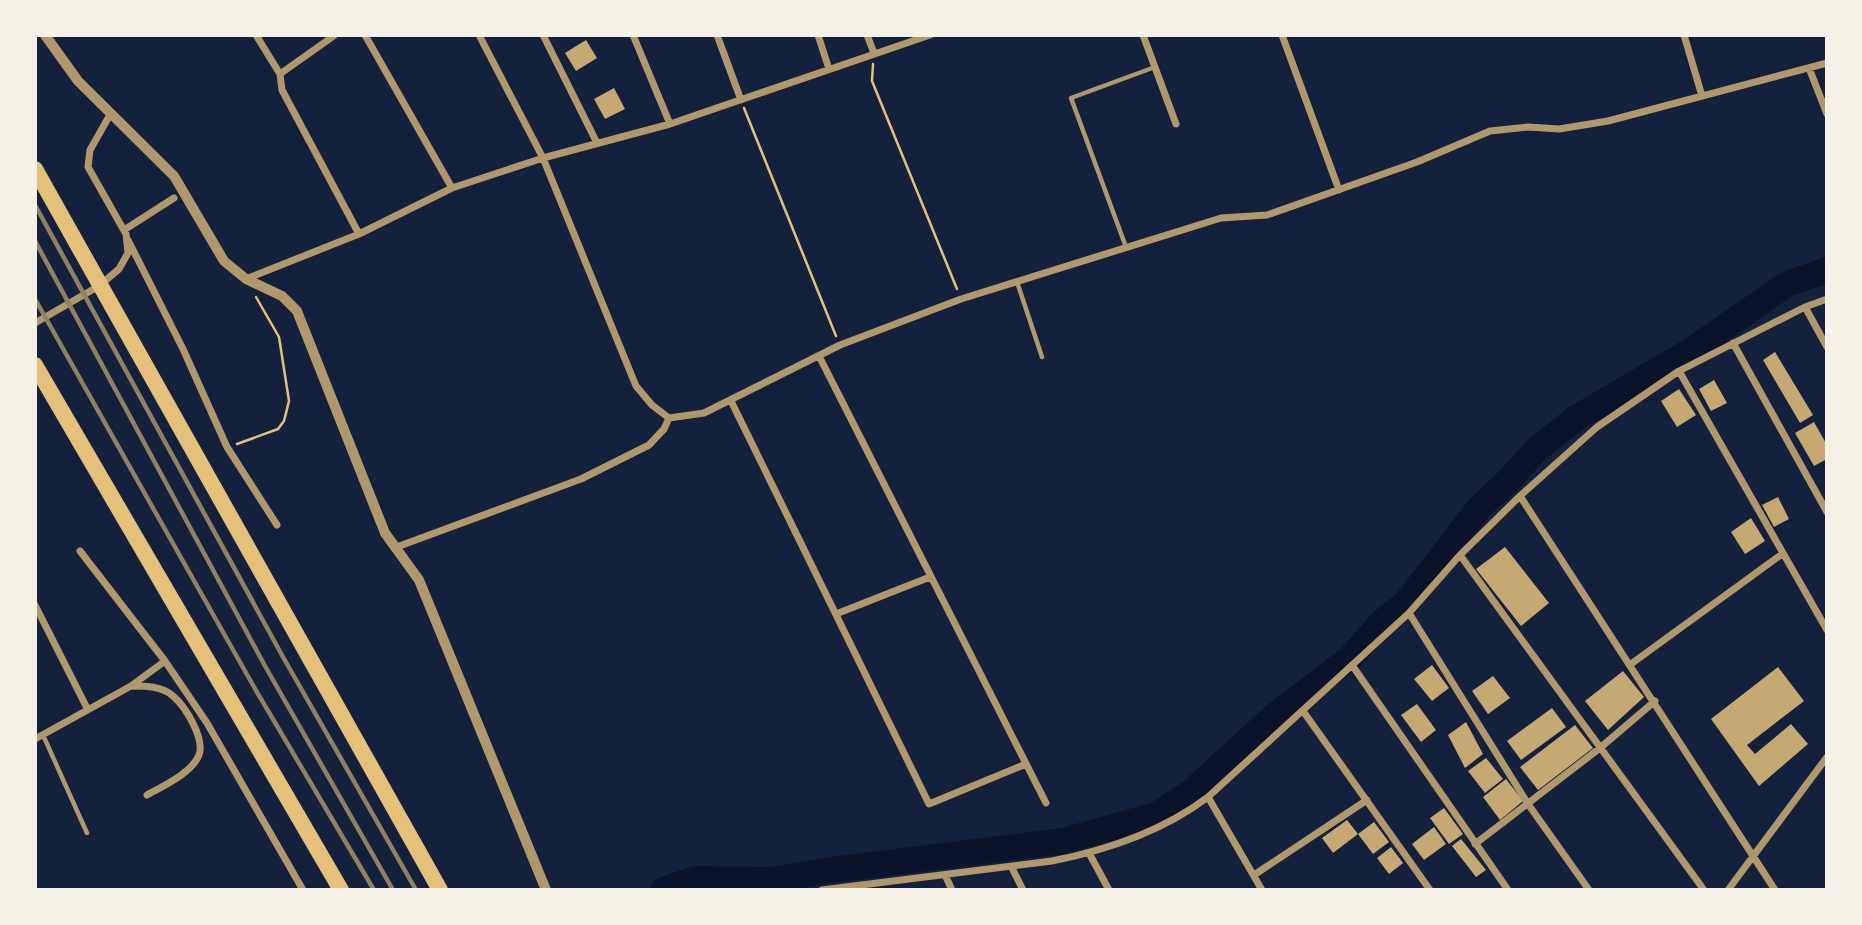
<svg xmlns="http://www.w3.org/2000/svg" width="1862" height="925" viewBox="0 0 1862 925" font-family="'DejaVu Sans',sans-serif">
	<style>
		.lines { fill: none; stroke-linecap: round; stroke-linejoin: round }
		.river { stroke: #0b132b; stroke-width: 26 }
		.building { fill: #c6a872 }
		.path { stroke: #e5c07b; stroke-width: 2.5 }
		.service { stroke: #b1986c; stroke-width: 4.5 }
		.minor { stroke: #b1986c; stroke-width: 7 }
		.tertiary { stroke: #b1986c; stroke-width: 10 }
		.motorway { stroke: #e5c07b; stroke-width: 16 }
		.rail { stroke: #918062; stroke-width: 4.5 }
	</style>
	<rect width="100%" height="100%" fill="#14213d"/>
	<g class="lines">
		<path class="river" d="M 663,890 L 695,879 L 771,880 L 832,870 L 1063,841 L 1156,815 L 1190,793 L 1272,718 L 1351,657 L 1383,621 L 1405,604 L 1480,507 L 1511,478 L 1535,451 L 1576,418 L 1692,350 L 1787,284 L 1827,270"/>
	</g>
	<path class="building" d="M 586,40 L 597,58 L 576,71 L 565,53 Z
		M 614,88 L 625,109 L 605,119 L 594,99 Z
		M 1775,352 L 1813,415 L 1800,423 L 1763,360 Z
		M 1714,380 L 1727,403 L 1711,411 L 1699,389 Z
		M 1679,389 L 1696,415 L 1677,427 L 1661,401 Z
		M 1814,422 L 1827,445 L 1827,459 L 1814,466 L 1795,433 Z
		M 1778,497 L 1789,519 L 1774,527 L 1762,505 Z
		M 1751,518 L 1765,541 L 1745,554 L 1731,532 Z
		M 1505,547 L 1549,603 L 1521,626 L 1476,569 Z
		M 1432,665 L 1449,688 L 1432,701 L 1414,679 Z
		M 1778,667 L 1804,701 L 1747,745 L 1755,754 L 1791,724 L 1808,744 L 1759,786 L 1711,719 Z
		M 1623,671 L 1644,697 L 1608,730 L 1585,701 Z
		M 1493,676 L 1510,698 L 1488,714 L 1472,691 Z
		M 1417,704 L 1436,730 L 1421,742 L 1401,715 Z
		M 1552,708 L 1566,727 L 1521,760 L 1507,741 Z
		M 1466,722 L 1483,754 L 1465,768 L 1448,735 Z
		M 1575,725 L 1593,748 L 1538,790 L 1520,767 Z
		M 1486,758 L 1503,779 L 1485,793 L 1468,771 Z
		M 1506,779 L 1523,801 L 1500,820 L 1483,797 Z
		M 1444,808 L 1463,834 L 1449,844 L 1430,818 Z
		M 1347,820 L 1358,834 L 1333,853 L 1322,838 Z
		M 1374,822 L 1389,842 L 1373,854 L 1358,834 Z
		M 1434,827 L 1446,844 L 1424,860 L 1412,844 Z
		M 1461,839 L 1486,870 L 1476,877 L 1452,846 Z
		M 1391,847 L 1403,863 L 1389,874 L 1377,858 Z"/>
	<g class="lines">
		<path class="path" d="M 873,64 L 872,81 L 957,289
			M 744,108 L 836,336
			M 237,444 L 278,429 L 284,421 L 289,401 L 279,337 L 256,297"/>
		<path class="service" d="M 1126,247 L 1071,98 L 1155,67
			M 1017,282 L 1042,357
			M 43,735 L 87,833"/>
		<path class="minor" d="M 256,35 L 280,74 L 282,90 L 359,234
			M 365,35 L 452,188
			M 479,35 L 543,158 L 636,386 L 652,405 L 669,418
			M 543,35 L 597,143
			M 633,35 L 670,124
			M 717,35 L 741,100
			M 818,35 L 829,69
			M 867,35 L 874,53
			M 1143,35 L 1176,124
			M 1282,35 L 1339,190
			M 1684,35 L 1702,96
			M 1809,68 L 1827,114
			M 280,74 L 335,35
			M 124,230 L 174,198
			M 128,240 L 183,349 L 227,447 L 277,525
			M 246,279 L 359,234 L 452,188 L 543,158 L 670,124 L 930,35
			M 1805,307 L 1827,347
			M 35,323 L 99,286 L 119,269 L 128,253 L 126,234 L 88,167 L 90,150 L 111,113
			M 1733,343 L 1827,512
			M 819,356 L 1046,803
			M 1679,371 L 1827,630
			M 731,401 L 929,804 L 1026,764
			M 1520,496 L 1775,890
			M 394,548 L 581,479 L 649,445 L 664,429 L 669,418 L 704,413 L 840,345 L 961,299 L 1221,218 L 1267,215 L 1417,162 L 1490,131 L 1528,127 L 1559,129 L 1608,121 L 1827,63
			M 80,551 L 165,661 L 207,723 L 303,890
			M 1460,555 L 1704,890
			M 35,605 L 88,710
			M 1409,613 L 1528,804 L 1589,890
			M 836,614 L 930,577
			M 1631,664 L 1782,554
			M 1352,665 L 1508,890
			M 131,686 C 146,686 162,686 173,696 C 186,707 205,739 199,755 C 192,773 163,786 147,795
			M 1303,711 L 1430,890
			M 35,739 L 131,686 L 165,661
			M 1208,797 L 1262,890
			M 1475,844 L 1600,748 L 1655,701
			M 1089,853 L 1109,890
			M 1012,868 L 1023,890
			M 1254,875 L 1367,800
			M 946,877 L 952,890
			M 822,890 L 1052,861 C 1108,850 1163,831 1208,797 L 1409,613 L 1460,555 L 1520,496 L 1597,427 L 1679,371 L 1805,307 L 1827,299
			M 1728,890 L 1827,757"/>
		<path class="tertiary" d="M 45,35 L 78,81 L 174,176 L 224,261 L 246,279 L 282,296 L 297,311 L 385,533 L 419,580 L 546,890"/>
		<path class="motorway" d="M 35,169 L 440,890
			M 35,365 L 341,890"/>
		<path class="rail" d="M 35,205 L 283,657 L 416,890
			M 35,241 L 265,666 L 393,890
			M 35,299 L 254,687 L 374,890"/>
	</g>
	<rect width="1862" height="925" fill="none" stroke="#f6f1e7" stroke-width="74"/>
</svg>
